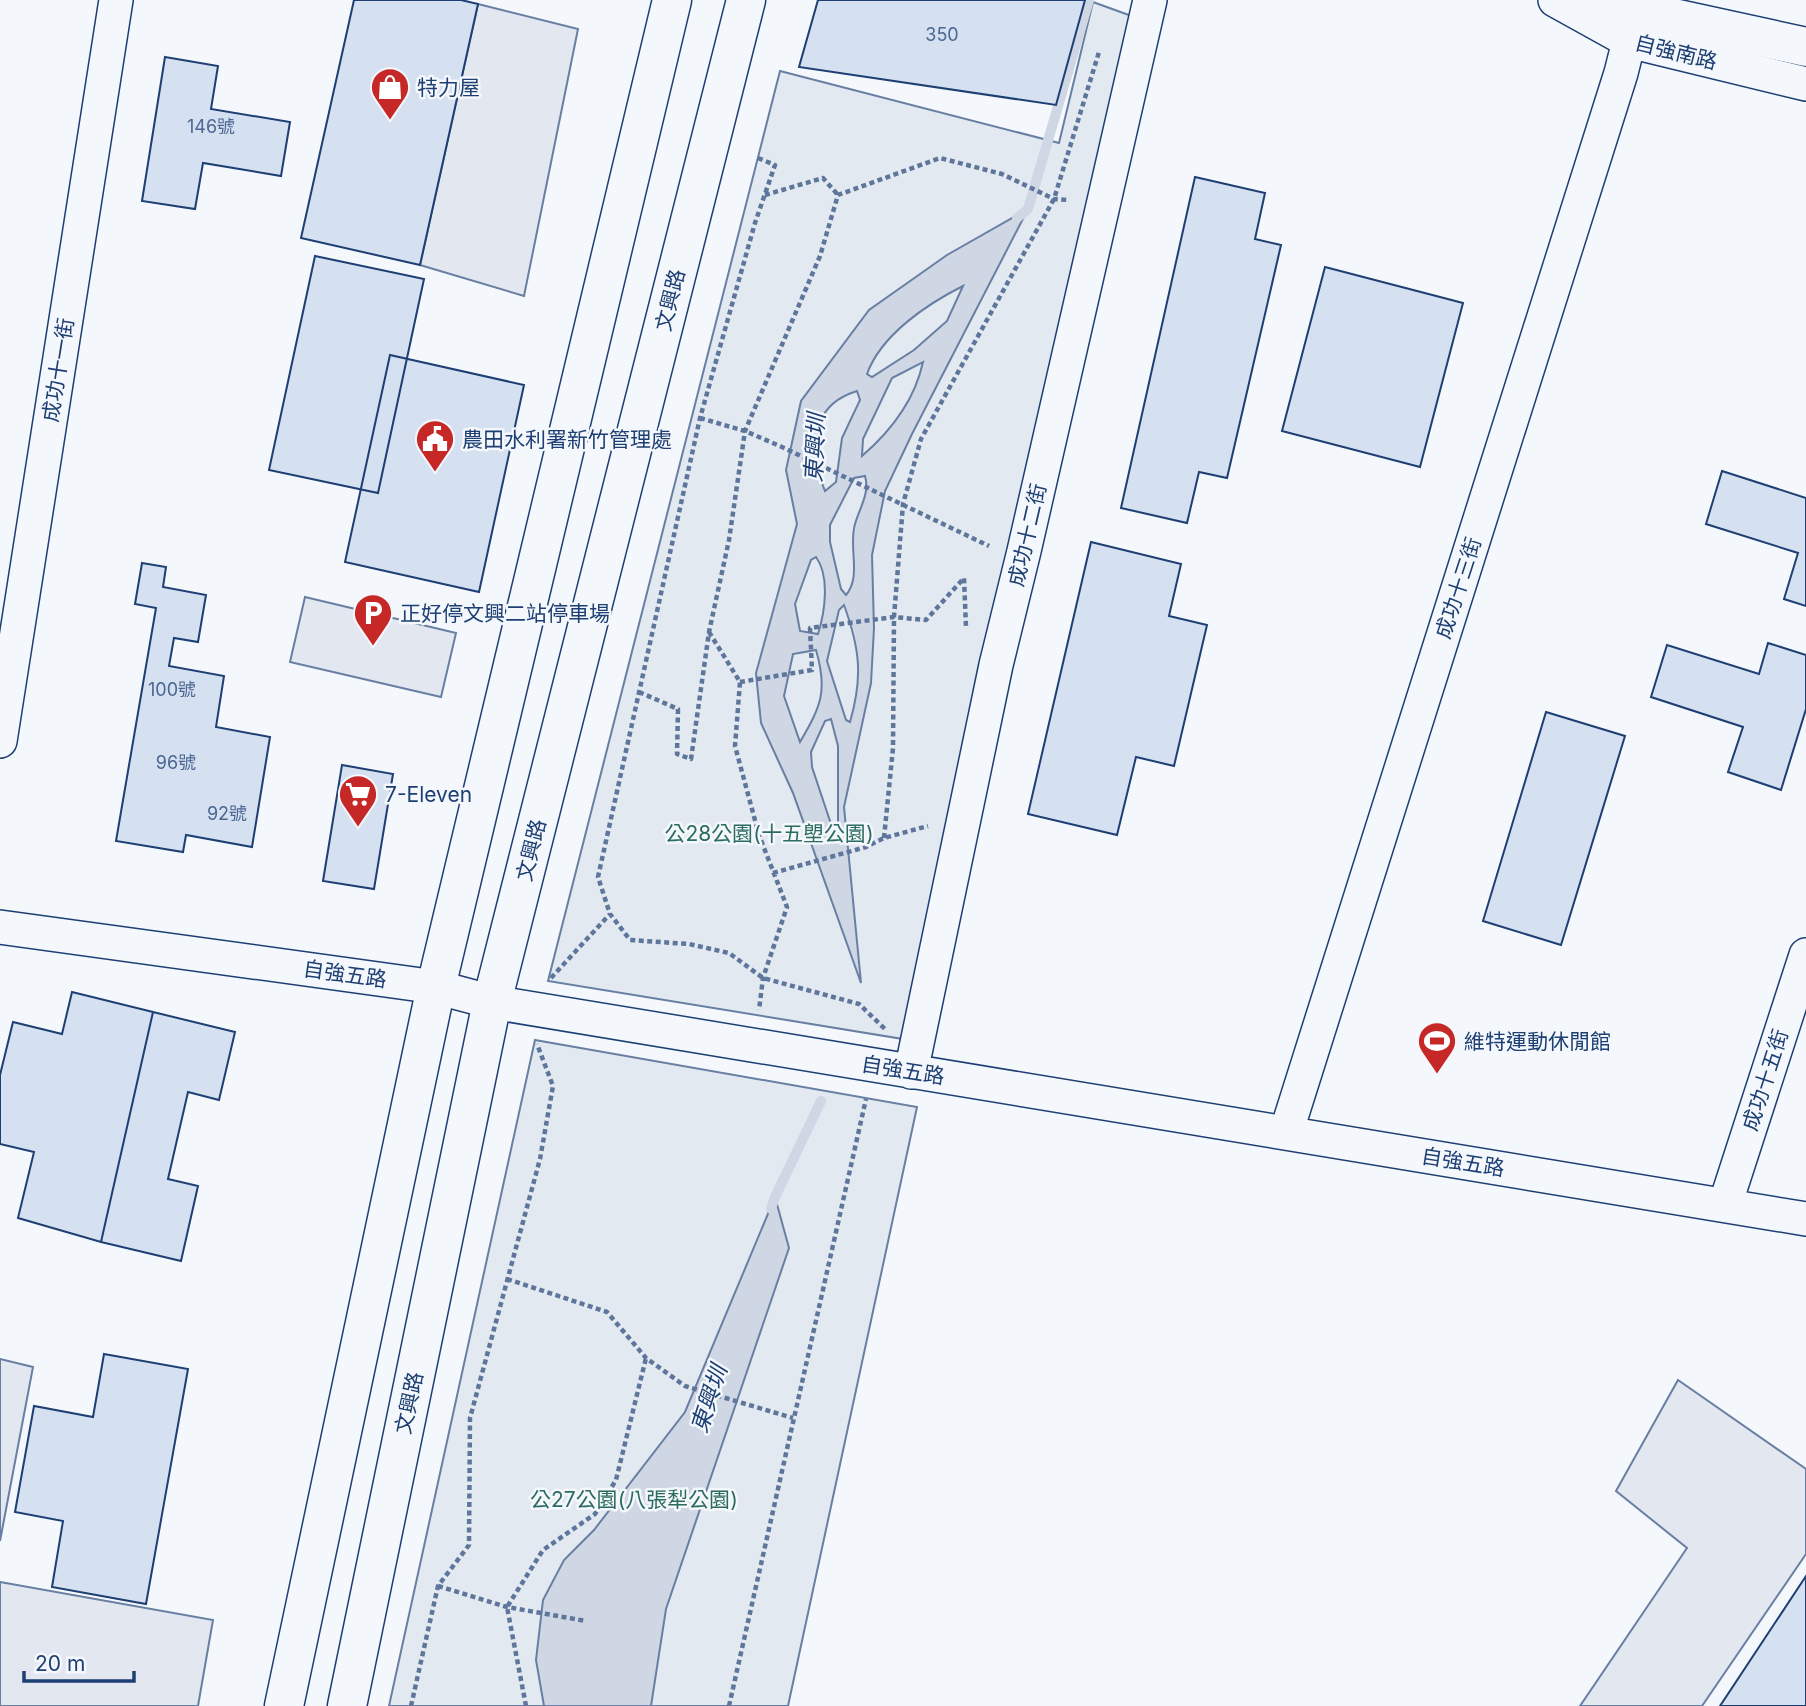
<svg xmlns="http://www.w3.org/2000/svg" width="1806" height="1706" viewBox="0 0 1806 1706" font-family="Inter,'Noto Sans TC',sans-serif">
	<style>
		.green { fill: #e3e9f0; stroke: #687fa3; stroke-width: 2 }
		.parking { fill: #e3e8f0; stroke: #687fa3; stroke-width: 2 }
		.water { fill: #cfd7e4; stroke: #687fa3; stroke-width: 2; fill-rule: evenodd }
		.lines { fill: none; stroke-linecap: round; stroke-linejoin: round }
		.stream { stroke: #cfd7e4; stroke-width: 10 }
		.building { fill: #d5e0f0; stroke: #1d3f73; stroke-width: 2 }
		.minor-casing { stroke: #1d3f73; stroke-width: 36 }
		.tertiary-casing { stroke: #1d3f73; stroke-width: 41 }
		.secondary-casing { stroke: #1d3f73; stroke-width: 41 }
		.path { stroke: #5e769c; stroke-width: 4.5; stroke-dasharray: 5 3.5; stroke-linecap: butt }
		.minor { stroke: #f4f7fb; stroke-width: 33 }
		.tertiary { stroke: #f4f7fb; stroke-width: 38 }
		.secondary { stroke: #f4f7fb; stroke-width: 38 }
		.labels { text-anchor: middle; dominant-baseline: central; stroke-width: 5; stroke-linejoin: round; paint-order: stroke }
		.number-label { font-size: 18px; fill: #4b6792 }
		.street-label { font-size: 21px; fill: #1d3f73; stroke: #f4f7fb }
		.poi-label { font-size: 21px; fill: #1d3f73; stroke: #f4f7fb; text-anchor: start }
		.park-label { font-size: 21px; fill: #2c6c60; stroke: #f4f7fb }
		.water-label { font-size: 23px; font-style: italic; fill: #1d3f73; stroke: #f4f7fb }
	</style>
	<rect width="100%" height="100%" fill="#f4f7fb"/>
	<path class="green" d="M 1093,2 L 1137,18 L 903,1039 L 548,981 L 780,71 L 1059,143 Z
		M 535,1040 L 917,1107 L 788,1706 L 389,1706 Z"/>
	<path class="parking" d="M 478,4 L 578,29 L 524,296 L 420,265 Z
		M 305,597 L 456,633 L 441,697 L 290,662 Z
		M 0,1359 L 33,1367 L 0,1541 Z
		M 1678,1380 L 1806,1469 L 1806,1554 L 1702,1706 L 1580,1706 L 1687,1548 L 1616,1491 Z
		M 0,1582 L 213,1620 L 198,1706 L 0,1706 Z"/>
	<path class="water" d="M 1028,209 L 912,434 L 885,491 L 872,555 L 874,628 L 871,683 L 844,807 L 861,983 L 793,793 L 761,723 L 756,673 L 797,524 L 786,470 L 801,401 L 869,310 L 947,255 ZM 963,286 L 947,321 L 914,350 L 872,377 L 867,374 C 881,335 927,304 963,286 ZM 923,362 C 915,399 891,431 862,456 L 863,439 L 892,378 ZM 857,391 L 860,400 L 842,438 L 836,482 L 825,491 L 822,483 C 818,442 807,407 857,391 ZM 865,476 C 870,493 860,507 855,524 C 848,547 862,576 846,595 L 841,589 L 830,542 L 830,525 L 854,478 ZM 816,557 C 830,576 825,612 818,634 L 800,631 L 795,604 L 811,560 ZM 844,605 C 860,649 863,677 850,722 L 846,720 L 827,661 L 839,610 ZM 816,650 C 828,691 821,706 800,742 L 784,696 L 793,654 ZM 831,719 L 838,746 L 838,832 L 832,827 L 812,767 L 811,752 L 825,721 Z
		M 775,1197 L 789,1248 L 666,1609 L 651,1706 L 544,1706 L 536,1660 L 543,1600 L 564,1560 L 594,1530 L 685,1412 Z"/>
	<g class="lines">
		<path class="stream" d="M 1017,218 L 1028,209 L 1089,0
			M 771,1209 L 775,1197 L 821,1101"/>
	</g>
	<path class="building" d="M 354,0 L 461,0 L 478,4 L 420,265 L 301,238 Z
		M 818,0 L 1085,0 L 1056,105 L 799,67 Z
		M 165,57 L 218,66 L 211,109 L 290,122 L 281,176 L 203,163 L 195,209 L 142,201 Z
		M 1195,177 L 1265,193 L 1255,239 L 1281,245 L 1227,478 L 1199,472 L 1187,523 L 1121,508 Z
		M 315,256 L 424,279 L 378,493 L 269,470 Z
		M 1325,267 L 1463,303 L 1420,467 L 1282,431 Z
		M 390,355 L 524,385 L 479,592 L 345,562 Z
		M 1722,471 L 1806,498 L 1806,606 L 1784,599 L 1798,553 L 1706,524 Z
		M 1091,542 L 1181,564 L 1169,616 L 1207,625 L 1174,766 L 1136,757 L 1117,835 L 1028,814 Z
		M 142,563 L 166,567 L 163,587 L 206,595 L 198,642 L 174,638 L 169,666 L 224,676 L 216,727 L 270,737 L 252,847 L 186,835 L 183,852 L 116,841 L 156,608 L 135,604 Z
		M 1768,643 L 1806,655 L 1806,709 L 1781,790 L 1728,772 L 1743,727 L 1651,697 L 1667,645 L 1759,674 Z
		M 1546,712 L 1625,736 L 1561,945 L 1483,921 Z
		M 342,765 L 393,774 L 374,889 L 323,881 Z
		M 72,992 L 153,1012 L 101,1242 L 18,1218 L 34,1152 L 0,1144 L 0,1075 L 13,1022 L 62,1034 Z
		M 153,1012 L 235,1032 L 219,1100 L 188,1092 L 168,1179 L 198,1186 L 181,1261 L 101,1242 Z
		M 104,1354 L 188,1369 L 146,1604 L 52,1587 L 63,1521 L 15,1512 L 34,1406 L 93,1417 Z
		M 1806,1576 L 1806,1706 L 1720,1706 Z"/>
	<g class="lines">
		<g class="minor-casing">
			<path id="minor" d="M 1555,0 L 1629,41 L 1806,84
				M 0,741 L 116,0
				M 0,927 L 436,987 L 492,1002 L 1806,1219
				M 911,1072 L 996,665 L 1024,551 L 1150,0
				M 1286,1133 L 1621,73 L 1629,41
				M 1725,1205 L 1806,955"/>
		</g>
		<g class="tertiary-casing">
			<path id="tertiary" d="M 284,1706 L 436,987 L 672,0
				M 347,1706 L 492,1002 L 746,0"/>
		</g>
		<g class="secondary-casing">
			<path id="secondary" d="M 1591,0 L 1806,47"/>
		</g>
		<path class="path" d="M 758,158 L 775,165 L 755,223 L 700,418 L 598,877 L 610,914 L 630,940 L 689,944 L 729,953 L 763,978 L 859,1004 L 885,1029
			M 765,195 L 823,178 L 838,195
			M 700,418 L 745,431 L 782,447 L 989,546
			M 709,632 L 740,682 L 735,746 L 759,835 L 787,907 L 763,978 L 759,1010
			M 740,682 L 812,670 L 810,628 L 894,617 L 926,620 L 964,578 L 966,627
			M 639,692 L 678,709 L 677,754 L 691,759 L 709,632 L 729,540 L 745,431 L 820,256 L 838,195 L 940,158 L 1002,174 L 1054,199 L 1068,200
			M 884,838 L 893,748 L 894,617 L 903,504 L 921,439 L 1054,199 L 1099,52
			M 773,873 L 866,847 L 884,838 L 928,826
			M 551,978 L 610,914
			M 507,1279 L 607,1312 L 646,1358 L 685,1386 L 793,1418
			M 438,1586 L 507,1607 L 586,1621
			M 411,1706 L 438,1586 L 469,1545 L 470,1418 L 540,1159 L 553,1086 L 537,1044
			M 526,1706 L 507,1607 L 543,1550 L 595,1514 L 616,1480 L 646,1358
			M 729,1706 L 866,1099"/>
		<use href="#minor" class="minor"/>
		<use href="#tertiary" class="tertiary"/>
		<use href="#secondary" class="secondary"/>
	</g>
	<defs>
		<g id="shop-pin" transform="scale(2.0125)"><path d="M0 17L-7.5 6A9.5 9.5 0 1 1 7.5 6Z" fill="#c62828" stroke="#f4f7fb"/><path d="M-5-2.5h2.3a2.7 3.5 0 0 1 5.4 0H5L5.5 6h-11ZM-1.5-2.5h3a1.5 2.3 0 0 0-3 0Z" fill="#fff"/></g>
		<g id="civic-pin" transform="scale(2.0125)"><path d="M0 17L-7.5 6A9.5 9.5 0 1 1 7.5 6Z" fill="#c62828" stroke="#f4f7fb"/><path d="M-.6-6.5H3V-4.5H.6V-3L4-1V1h2V6H-6V1h2V-1L-.6-3ZM-1.2 2.5V6h2.4V2.5Z" fill="#fff"/></g>
		<g id="parking-pin" transform="scale(2.0125)"><path d="M0 17L-7.5 6A9.5 9.5 0 1 1 7.5 6Z" fill="#c62828" stroke="#f4f7fb"/><path d="M-3.5-5.5H1a3.5 3.5 0 0 1 0 7H-1V5.5H-3.5ZM-1-3.4V-.6H.8a1.4 1.4 0 0 0 0-2.8Z" fill="#fff"/></g>
		<g id="supermarket-pin" transform="scale(2.0125)"><path d="M0 17L-7.5 6A9.5 9.5 0 1 1 7.5 6Z" fill="#c62828" stroke="#f4f7fb"/><path d="M-6-5.5h2.5l.6 2H6L4.5 2H-2.5L-4.4-4H-6ZM-1.5 3.2a1.3 1.3 0 1 0 .1 0ZM3 3.2a1.3 1.3 0 1 0 .1 0Z" fill="#fff"/></g>
		<g id="stadium-pin" transform="scale(2.0125)"><path d="M0 17L-7.5 6A9.5 9.5 0 1 1 7.5 6Z" fill="#c62828" stroke="#f4f7fb"/><path d="M0-5a6.5 5 0 1 0 0 10a6.5 5 0 1 0 0-10ZM-3.5-1.8h7v3.6h-7Z" fill="#fff"/></g>
	</defs>
	<g fill-rule="evenodd">
		<use href="#shop-pin" x="390" y="87"/>
		<use href="#civic-pin" x="435" y="439"/>
		<use href="#parking-pin" x="373" y="613"/>
		<use href="#supermarket-pin" x="358" y="794"/>
		<use href="#stadium-pin" x="1437" y="1041"/>
	</g>
	<g class="labels">
		<g class="number-label">
			<text x="942" y="34">350</text>
			<text x="211" y="126">146號</text>
			<text x="172" y="689">100號</text>
			<text x="176" y="762">96號</text>
			<text x="227" y="813">92號</text>
		</g>
		<g class="street-label">
			<text transform="translate(1676 52) rotate(14)">自強南路</text>
			<text transform="translate(670 300) rotate(-76)">文興路</text>
			<text transform="translate(58 370) rotate(-81)">成功十一街</text>
			<text transform="translate(1027 535) rotate(-77)">成功十二街</text>
			<text transform="translate(1458 588) rotate(-72)">成功十三街</text>
			<text transform="translate(531 850) rotate(-76)">文興路</text>
			<text transform="translate(345 974) rotate(8)">自強五路</text>
			<text transform="translate(903 1070) rotate(9)">自強五路</text>
			<text transform="translate(1765 1080) rotate(-72)">成功十五街</text>
			<text transform="translate(1463 1162) rotate(9)">自強五路</text>
			<text transform="translate(409 1403) rotate(-78)">文興路</text>
		</g>
		<g class="poi-label">
			<text x="417" y="87">特力屋</text>
			<text x="462" y="439">農田水利署新竹管理處</text>
			<text x="400" y="613">正好停文興二站停車場</text>
			<text x="385" y="794">7-Eleven</text>
			<text x="1464" y="1041">維特運動休閒館</text>
		</g>
		<g class="park-label">
			<text x="769" y="833">公28公園(十五塱公園)</text>
			<text x="634" y="1499">公27公園(八張犁公園)</text>
		</g>
		<g class="water-label">
			<text transform="translate(815 448) rotate(-87)">東興圳</text>
			<text transform="translate(709 1399) rotate(-72)">東興圳</text>
		</g>
	</g>
	<path d="M24 1671v10h110v-10" fill="none" stroke="#1d3f73" stroke-width="3.5"/>
	<text x="35" y="1671" font-size="21" fill="#1d3f73" stroke="#f4f7fb" stroke-width="5" paint-order="stroke">20 m</text>
</svg>
